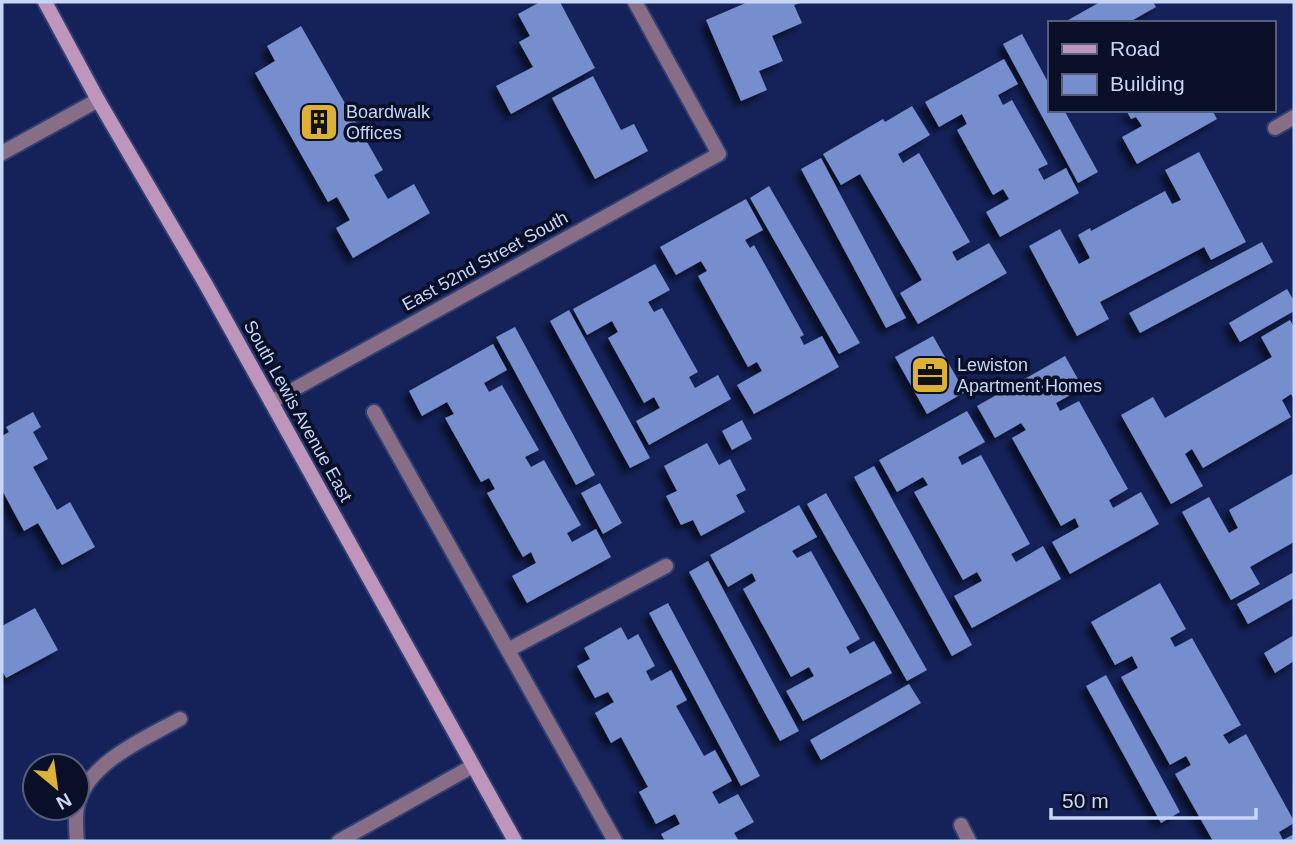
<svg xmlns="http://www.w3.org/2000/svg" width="1296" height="843" viewBox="0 0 1296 843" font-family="Helvetica,sans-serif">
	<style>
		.building { fill: #778ece; filter: url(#shadow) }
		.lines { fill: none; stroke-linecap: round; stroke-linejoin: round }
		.lane-casing { stroke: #313f72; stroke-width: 18 }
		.street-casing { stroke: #313f72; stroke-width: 18 }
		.secondary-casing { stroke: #313f72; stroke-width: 18 }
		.lane { stroke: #876e86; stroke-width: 14 }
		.street { stroke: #876e86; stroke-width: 14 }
		.secondary { stroke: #be95bb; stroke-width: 14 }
		.labels { text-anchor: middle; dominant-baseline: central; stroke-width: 7; stroke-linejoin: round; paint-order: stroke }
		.poi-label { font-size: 18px; fill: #c7d5f7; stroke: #080f27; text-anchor: start }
		.street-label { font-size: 18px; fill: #c7d5f7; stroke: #080f27 }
	</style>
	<defs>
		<filter id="shadow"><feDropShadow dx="-6" dy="6" stdDeviation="3.5" flood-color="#0009"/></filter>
	</defs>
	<rect width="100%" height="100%" fill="#142259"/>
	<path class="building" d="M 540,2 L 560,2 L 595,68 L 511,114 L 496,86 L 533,67 L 519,42 L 530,36 L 518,14 Z
		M 748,2 L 803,2 L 794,5 L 802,23 L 772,36 L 783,61 L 759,71 L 767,90 L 741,101 L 706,20 Z
		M 1100,2 L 1153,2 L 1156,7 L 1133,20 L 1135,23 L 1063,23 Z
		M 301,26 L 383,170 L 374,175 L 388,199 L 414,184 L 430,213 L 353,258 L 336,228 L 350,220 L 337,197 L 328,202 L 255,73 L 275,61 L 267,46 Z
		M 1022,34 L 1049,84 L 1049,110 L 1064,110 L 1098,172 L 1078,183 L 1003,44 Z
		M 1004,59 L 1018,84 L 998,95 L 1003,105 L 1012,100 L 1048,164 L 1038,169 L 1044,180 L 1066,168 L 1079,193 L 1000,237 L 986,212 L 1009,199 L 1003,189 L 993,195 L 957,130 L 967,124 L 962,114 L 939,127 L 925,102 Z
		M 593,76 L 621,130 L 634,124 L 648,151 L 595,179 L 552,98 Z
		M 912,106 L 930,135 L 898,154 L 903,163 L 919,153 L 970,242 L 952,252 L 957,261 L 989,243 L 1007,273 L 918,324 L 900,293 L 922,280 L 860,174 L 841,185 L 823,154 L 883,119 L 885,122 Z
		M 1126,110 L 1212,110 L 1217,119 L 1137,164 L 1122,137 L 1142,126 L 1136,117 L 1131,119 Z
		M 1199,152 L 1246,242 L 1211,260 L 1204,247 L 1100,302 L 1109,319 L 1077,336 L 1029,246 L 1060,229 L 1079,264 L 1090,258 L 1078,235 L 1090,228 L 1091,231 L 1165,191 L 1172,204 L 1181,200 L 1165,170 Z
		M 821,158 L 906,318 L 886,328 L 801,169 Z
		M 769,186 L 860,343 L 839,354 L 750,198 Z
		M 746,199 L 763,230 L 745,240 L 750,248 L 754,245 L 804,335 L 800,337 L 804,345 L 822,336 L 839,367 L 754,414 L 737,385 L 762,371 L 757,362 L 748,367 L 698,276 L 707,271 L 701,261 L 676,275 L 660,247 Z
		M 1262,242 L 1273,262 L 1140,333 L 1129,313 Z
		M 655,264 L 670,290 L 648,302 L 654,312 L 662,308 L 698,372 L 689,377 L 695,388 L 718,375 L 731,399 L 649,445 L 636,421 L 660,408 L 654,397 L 644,403 L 608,338 L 618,332 L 612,321 L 587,335 L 573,309 Z
		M 1287,289 L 1294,301 L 1294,311 L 1240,342 L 1229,323 Z
		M 569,310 L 650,458 L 630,468 L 550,321 Z
		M 1290,320 L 1294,327 L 1294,400 L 1291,394 L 1282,400 L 1291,417 L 1203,468 L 1192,449 L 1185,454 L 1203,486 L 1171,504 L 1121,415 L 1153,397 L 1165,418 L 1272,357 L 1261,337 Z
		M 515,327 L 595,475 L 576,485 L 496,337 Z
		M 933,336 L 965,392 L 927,414 L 895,357 Z
		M 493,344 L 507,370 L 484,383 L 489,392 L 502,385 L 539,450 L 525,457 L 531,467 L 544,460 L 581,525 L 567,533 L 572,542 L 596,529 L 611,557 L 527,603 L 512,576 L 536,563 L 531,552 L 523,557 L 487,493 L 495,489 L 489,478 L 481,482 L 445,418 L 454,414 L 447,402 L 422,416 L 409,391 Z
		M 1065,356 L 1083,388 L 1056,403 L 1060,411 L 1079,401 L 1128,489 L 1109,500 L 1113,508 L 1141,492 L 1159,524 L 1070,574 L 1052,542 L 1079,527 L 1075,518 L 1061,526 L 1012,438 L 1026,430 L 1021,423 L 995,438 L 977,406 Z
		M 967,411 L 985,442 L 958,457 L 962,465 L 981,455 L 1030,544 L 1011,554 L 1016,562 L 1043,546 L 1061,579 L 972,628 L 954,596 L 982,581 L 977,572 L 963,580 L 914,492 L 928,485 L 923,477 L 897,492 L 879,460 Z
		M 33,412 L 41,427 L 33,432 L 48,459 L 33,467 L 57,510 L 70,502 L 95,547 L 62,565 L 38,523 L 24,531 L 2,490 L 2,436 L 9,432 L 6,427 Z
		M 742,420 L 752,439 L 732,450 L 722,431 Z
		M 707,443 L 719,465 L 730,459 L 746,490 L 736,495 L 745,512 L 701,536 L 693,520 L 681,525 L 666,496 L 677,491 L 664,466 Z
		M 874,466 L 972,645 L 952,656 L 854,477 Z
		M 1294,473 L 1294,542 L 1250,567 L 1260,584 L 1231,600 L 1182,512 L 1209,497 L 1229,533 L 1238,528 L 1229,510 Z
		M 600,483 L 622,523 L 603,534 L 581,493 Z
		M 826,493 L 927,670 L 907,681 L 807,504 Z
		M 799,505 L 817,537 L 792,551 L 797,558 L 811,551 L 860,639 L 846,647 L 850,654 L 874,641 L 892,673 L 803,721 L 786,691 L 814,676 L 809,667 L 791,677 L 743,589 L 756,581 L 752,573 L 728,587 L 710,555 Z
		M 708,561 L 799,731 L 780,741 L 689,572 Z
		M 1294,572 L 1294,598 L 1248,624 L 1237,604 Z
		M 1160,583 L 1186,629 L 1170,638 L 1175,647 L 1192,638 L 1241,725 L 1223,735 L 1229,744 L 1246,734 L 1294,821 L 1294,823 L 1279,832 L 1283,840 L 1294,834 L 1294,841 L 1213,841 L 1175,774 L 1191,765 L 1186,756 L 1170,765 L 1121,677 L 1138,668 L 1132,656 L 1115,665 L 1091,622 Z
		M 668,603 L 760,776 L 741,786 L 649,613 Z
		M 35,608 L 58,650 L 6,678 L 2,670 L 2,626 Z
		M 621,627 L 628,640 L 638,634 L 655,666 L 646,671 L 651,681 L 671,670 L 687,700 L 676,706 L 704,756 L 715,750 L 732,781 L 712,792 L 719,804 L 738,794 L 754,822 L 734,833 L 739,841 L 665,841 L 661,834 L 680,824 L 675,814 L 656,824 L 639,792 L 648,787 L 621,737 L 611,743 L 595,713 L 614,702 L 608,692 L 595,698 L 577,666 L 590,659 L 584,648 Z
		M 1294,635 L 1294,661 L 1275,673 L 1264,653 Z
		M 1106,675 L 1180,812 L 1161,823 L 1086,686 Z
		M 909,684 L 921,703 L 821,760 L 810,740 Z"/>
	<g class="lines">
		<g class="lane-casing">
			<path id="lane" d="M 374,412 L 615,841
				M 508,650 L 666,566
				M 961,825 L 969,841
				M 77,841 C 76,830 75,814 78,803 C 89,762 146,738 180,719
				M 339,841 L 473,766"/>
		</g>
		<g class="street-casing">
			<path id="street" d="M 1275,128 L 1294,117
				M 2,153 L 98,100
				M 271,402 L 719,154 L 635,2"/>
		</g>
		<g class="secondary-casing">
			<path id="secondary" d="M 45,2 L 98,100 L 205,283 L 515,841"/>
		</g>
		<use href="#lane" class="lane"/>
		<use href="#street" class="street"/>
		<use href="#secondary" class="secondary"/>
	</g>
	<defs>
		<g id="building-square" transform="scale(2.0125)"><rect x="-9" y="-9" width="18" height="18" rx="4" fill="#ddb133" stroke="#080f27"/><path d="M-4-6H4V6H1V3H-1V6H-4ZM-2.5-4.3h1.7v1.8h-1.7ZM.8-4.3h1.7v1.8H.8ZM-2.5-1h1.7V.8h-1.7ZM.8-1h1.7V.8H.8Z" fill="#111"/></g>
		<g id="office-square" transform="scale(2.0125)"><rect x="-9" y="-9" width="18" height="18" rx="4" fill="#ddb133" stroke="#080f27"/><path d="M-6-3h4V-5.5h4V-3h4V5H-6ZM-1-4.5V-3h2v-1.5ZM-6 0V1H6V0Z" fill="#111"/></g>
	</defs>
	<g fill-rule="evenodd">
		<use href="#building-square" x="319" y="122"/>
		<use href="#office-square" x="930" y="375"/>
	</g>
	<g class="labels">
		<g class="poi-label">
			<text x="346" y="112">Boardwalk<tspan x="346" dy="21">Offices</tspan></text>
			<text x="957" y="365">Lewiston<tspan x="957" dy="21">Apartment Homes</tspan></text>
		</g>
		<g class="street-label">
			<text transform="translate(485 261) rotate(-29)">East 52nd Street South</text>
			<text transform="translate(298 411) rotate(61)">South Lewis Avenue East</text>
		</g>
	</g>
	<rect width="1296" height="843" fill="none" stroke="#c7d5f7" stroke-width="7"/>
	<rect x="1048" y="21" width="228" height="91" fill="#080f27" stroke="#545e7a" stroke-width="2"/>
	<rect x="1062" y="44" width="35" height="10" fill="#be95bb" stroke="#545e7a" stroke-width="2"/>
	<text x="1110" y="56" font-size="21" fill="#c7d5f7">Road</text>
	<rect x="1062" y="74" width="35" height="21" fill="#778ece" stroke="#545e7a" stroke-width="2"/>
	<text x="1110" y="91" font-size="21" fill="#c7d5f7">Building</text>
	<g transform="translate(56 787) rotate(151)"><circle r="33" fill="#080f27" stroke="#545e7a" stroke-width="2"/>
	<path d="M0-5L12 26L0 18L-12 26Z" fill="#ddb133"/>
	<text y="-10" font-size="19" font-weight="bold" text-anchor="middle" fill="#c7d5f7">N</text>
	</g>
	<path d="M1051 808v10h205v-10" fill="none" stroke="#c7d5f7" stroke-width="3.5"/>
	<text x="1062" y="808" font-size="21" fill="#c7d5f7" stroke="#080f27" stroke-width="5" paint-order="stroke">50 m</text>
</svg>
